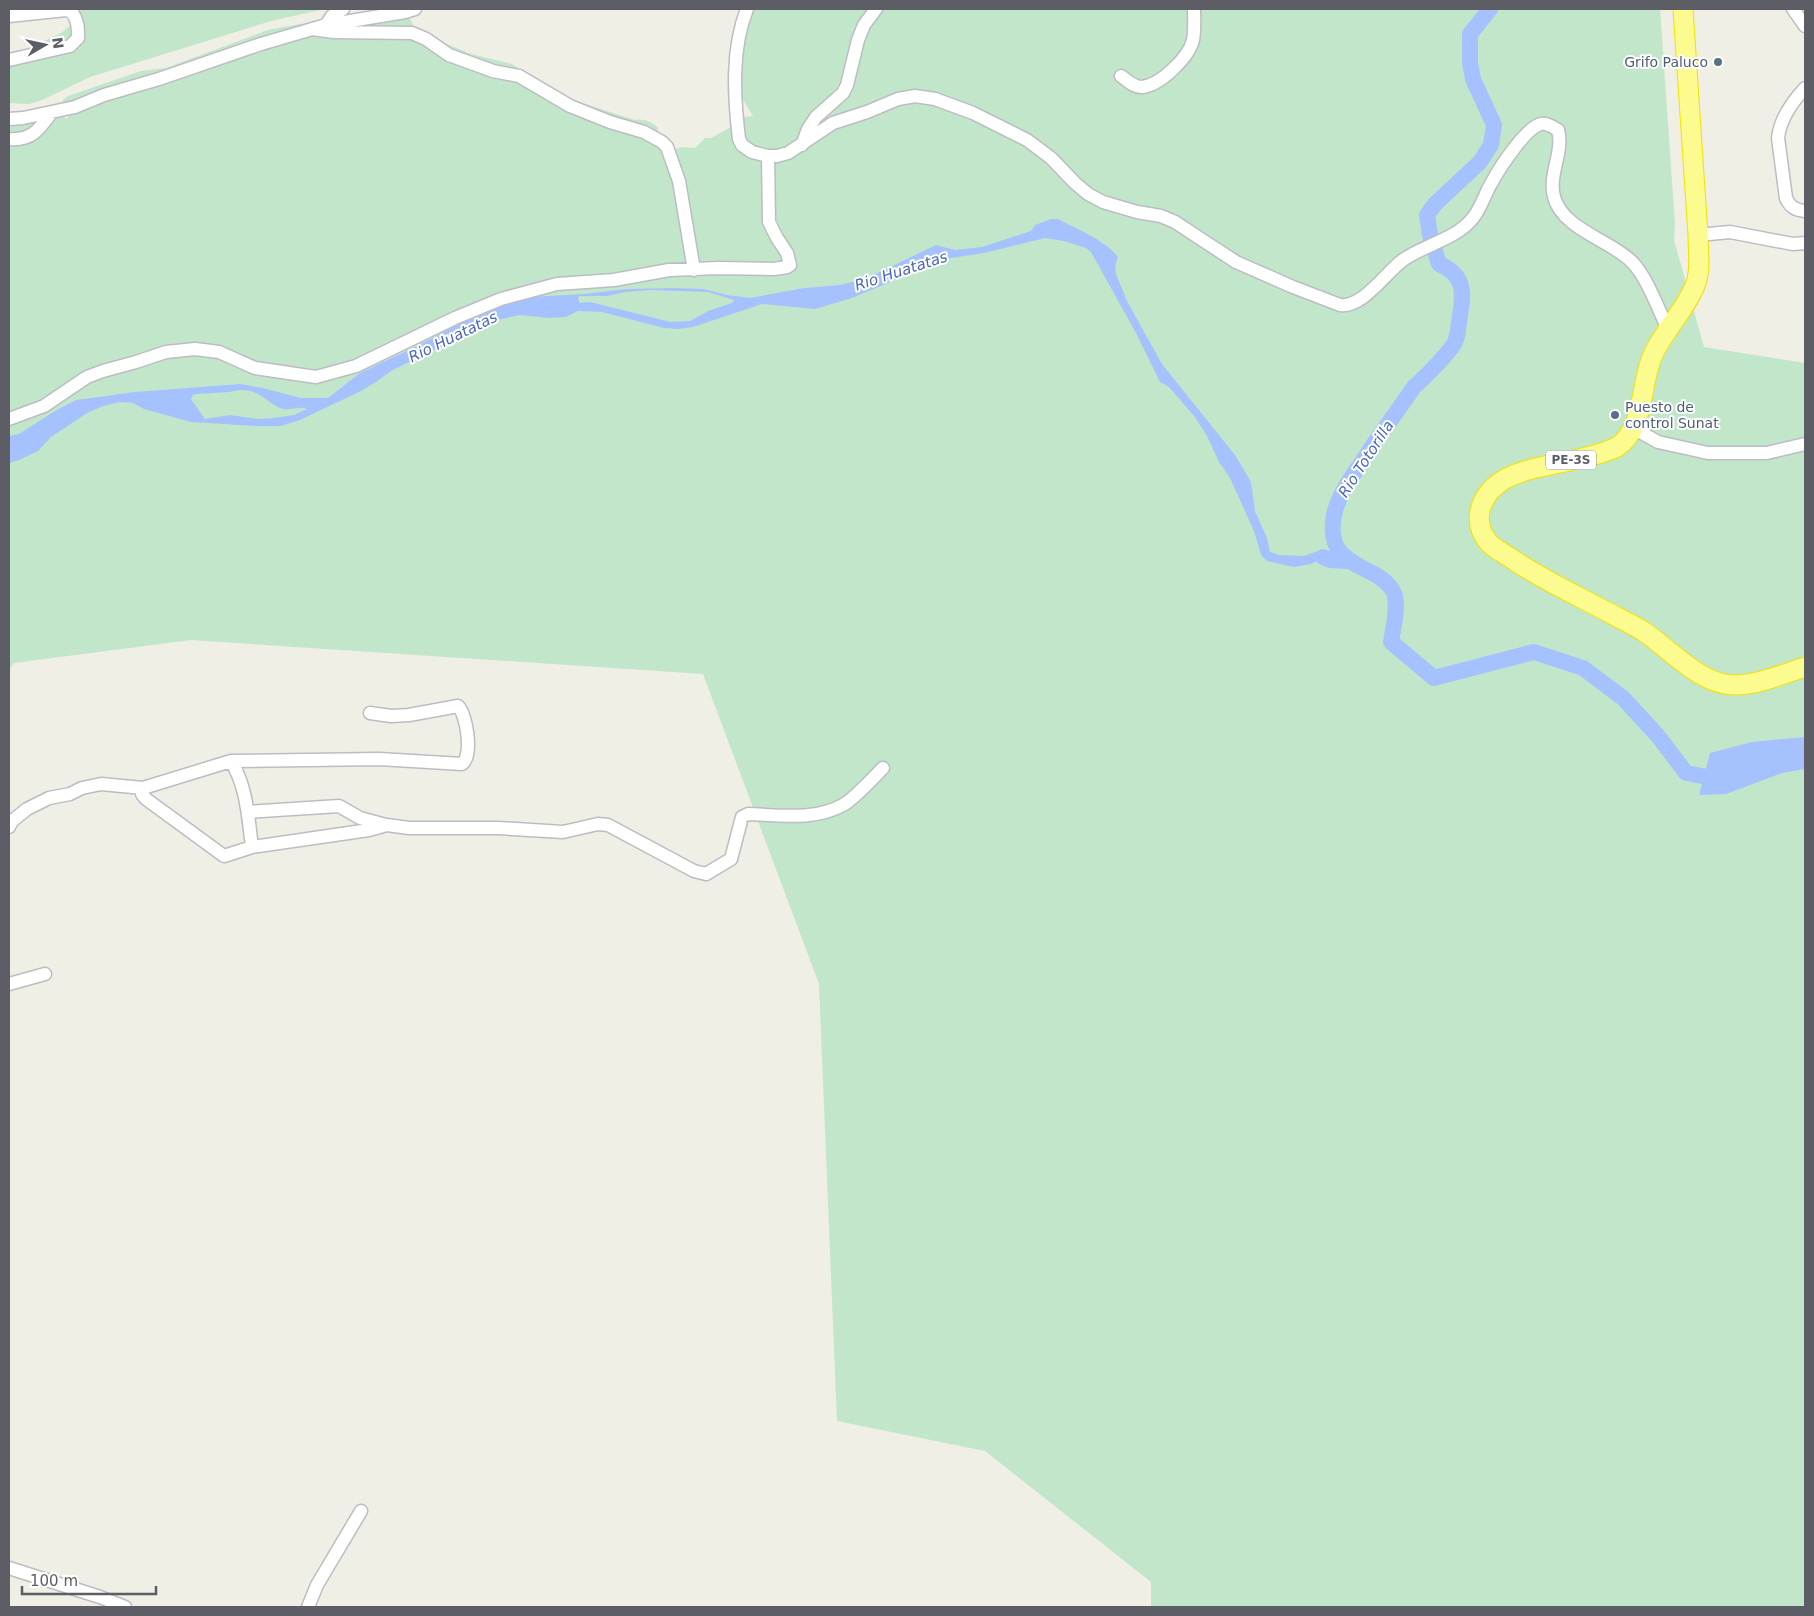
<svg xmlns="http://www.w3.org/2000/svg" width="1814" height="1616" viewBox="0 0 1814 1616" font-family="'DejaVu Sans',sans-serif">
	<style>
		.green { fill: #c2e6ca }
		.water { fill: #a5c2ff; fill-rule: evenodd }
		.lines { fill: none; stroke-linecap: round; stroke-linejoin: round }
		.river { stroke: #a5c2ff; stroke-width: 16 }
		.minor-casing { stroke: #bcbdc3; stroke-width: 15 }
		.highway-casing { stroke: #f3e101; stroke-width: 21 }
		.minor { stroke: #fff; stroke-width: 12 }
		.highway { stroke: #fcfb8f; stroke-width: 19 }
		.service-dot { fill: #5c6f8a; stroke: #fff; stroke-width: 2 }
		.labels { text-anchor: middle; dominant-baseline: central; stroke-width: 4; stroke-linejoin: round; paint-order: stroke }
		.shield { fill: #fff; stroke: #8e8e93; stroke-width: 1 }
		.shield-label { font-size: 12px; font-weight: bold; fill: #5d5e65 }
		.service-label { font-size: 14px; fill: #4e5e75; stroke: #fff; text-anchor: end }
		.water-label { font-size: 15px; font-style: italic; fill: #4766c3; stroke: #fff }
	</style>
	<rect width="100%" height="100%" fill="#efefe5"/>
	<path class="green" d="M 78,9 L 324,9 L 271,21 L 90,77 L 42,100 L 29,104 L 9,103 L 9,58 L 61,33 L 77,20 Z
		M 746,9 L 1660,9 L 1675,224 L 1674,240 L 1704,347 L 1805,363 L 1805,1607 L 1151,1607 L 1151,1582 L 985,1451 L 837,1421 L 819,984 L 703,674 L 191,640 L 14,663 L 9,670 L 9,127 L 35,115 L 41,108 L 58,103 L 65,111 L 64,116 L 66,119 L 71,114 L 62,104 L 63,100 L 68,96 L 141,71 L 166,68 L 268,30 L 300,24 L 409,17 L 414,27 L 432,38 L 471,54 L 512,64 L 567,98 L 635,120 C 643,118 653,122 658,128 L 657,135 L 672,151 L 681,147 L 695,148 L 705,138 L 711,138 L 731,127 L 732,123 L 737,118 L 753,116 L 739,93 Z"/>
	<path class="water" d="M 1051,219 L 1058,219 C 1078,230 1104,239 1118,257 L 1115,266 L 1116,274 L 1127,301 L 1162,364 L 1235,455 L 1251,482 L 1255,511 L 1267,538 L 1270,552 L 1279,555 L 1304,556 L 1318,551 L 1324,553 L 1328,558 L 1342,558 L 1349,568 L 1331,567 L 1321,559 L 1311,564 L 1294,567 L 1267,561 L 1261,555 L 1254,531 L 1230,478 L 1219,462 L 1207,436 L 1195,417 L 1169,387 L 1160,382 L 1136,333 L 1091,252 L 1086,248 L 1064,241 L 1045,238 L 984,253 L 945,259 L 852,298 L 815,309 L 762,304 L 693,327 L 679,329 L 664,328 L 602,312 L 578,311 L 566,317 L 549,318 L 520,315 L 483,323 L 474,330 L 391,371 L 376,382 L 361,391 L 300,420 L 281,426 L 257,426 L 191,422 L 144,409 L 133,403 L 121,402 L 103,406 L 87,413 L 51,437 L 38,451 L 19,460 L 9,463 L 9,436 L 19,434 L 55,411 L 76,400 L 135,392 L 240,384 L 263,388 L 301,398 L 328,398 L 360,373 L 419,345 L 493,306 L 529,297 L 584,294 L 627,289 L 674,288 L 703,289 L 727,295 L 750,298 L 804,288 L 840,285 L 865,279 L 936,245 L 955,250 L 982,247 L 1031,231 L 1035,225 ZM 650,290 L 708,292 L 734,300 L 732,303 L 708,311 L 690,321 L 671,322 L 590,302 L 580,303 L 578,299 L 579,296 L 608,296 L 625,292 ZM 239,390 C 259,389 265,401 280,408 C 289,412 300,405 307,409 L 294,415 L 274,418 L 257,419 L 230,415 L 205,419 L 191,399 L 193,395 L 197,394 L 230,392 Z
		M 1805,737 L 1805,769 L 1782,773 L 1726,794 L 1699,795 L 1710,753 L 1752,742 Z"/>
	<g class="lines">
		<path class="river" d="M 1490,9 L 1470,34 L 1470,63 L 1473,79 L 1494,125 L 1491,145 L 1480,162 L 1435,204 L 1427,215 L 1430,235 L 1439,264 C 1468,276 1463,296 1459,322 C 1458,330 1458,337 1454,344 C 1443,360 1428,374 1414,387 C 1396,413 1377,438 1360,465 C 1349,481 1338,496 1334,515 C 1323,572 1380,562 1394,593 C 1399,606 1393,629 1391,642 L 1434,678 L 1534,652 L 1583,668 L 1623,698 L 1658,736 L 1686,773 L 1724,780
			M 1323,557 L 1330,560 L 1348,561"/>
		<g class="minor-casing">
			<path id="minor" d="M 747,9 C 731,49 734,97 739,139 L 742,145 L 752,152 L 768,156 L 777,156 L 788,153 L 833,123 L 867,112 L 898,99 L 915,96 L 935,99 L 973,113 L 1027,140 L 1051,158 L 1075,183 L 1088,194 L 1103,202 L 1137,212 L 1161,216 L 1175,222 L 1236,262 L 1293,287 L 1340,305 C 1363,308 1386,272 1403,260 C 1424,245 1456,239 1472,219 C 1481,209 1485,193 1492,182 C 1499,169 1526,127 1541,124 C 1547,123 1553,127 1558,130 C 1564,153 1548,174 1554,197 C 1563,230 1611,240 1632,262 C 1647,277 1658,309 1668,329
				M 1793,9 L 1805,26
				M 9,16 L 66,10 L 72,12 C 78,21 78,27 78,38 L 70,46 L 9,60
				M 326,25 L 332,16 L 343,9
				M 312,29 L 334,32 L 412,33 L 426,39 L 449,55 L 493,71 L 519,76 L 570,106 L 610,122 L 644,132 L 662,142 L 667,147 L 679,181 L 694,270
				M 1121,76 C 1127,80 1133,87 1141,87 C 1160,86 1189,57 1193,40 C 1195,30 1194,18 1194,9
				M 1805,88 C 1793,101 1780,120 1778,138 L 1786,198 C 1790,207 1795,210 1805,211
				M 9,119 L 23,118 L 75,107 L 104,95 L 159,79 L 261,44 L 326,25 L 405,12 L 415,9
				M 9,139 C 31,141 39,130 51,113
				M 802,145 L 808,129 L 816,117 L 843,93 L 847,85 L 858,40 L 864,25 L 876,9
				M 1698,235 L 1730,232 L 1793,244 L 1805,243
				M 9,419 L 44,406 L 87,377 L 103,371 L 136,362 L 166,352 L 195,349 L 219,352 L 255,368 L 316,377 L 356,366 L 455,318 L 501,299 L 557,284 L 614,280 L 669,270 L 718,268 L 774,269 L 787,267 L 790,265 L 787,253 L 777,238 L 769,222 L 768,156
				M 1633,428 L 1658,442 L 1708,453 L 1767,453 L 1805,444
				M 231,761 C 247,787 248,817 252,847
				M 143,788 L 142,794 L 146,799 L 224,856 L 252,847 L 369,830 L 387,825 L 409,828 L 498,828 L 563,832 L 598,824 L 608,825 L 694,871 L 706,874 L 731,859 L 742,817 L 748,814 C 779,815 814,821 843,805 C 855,798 872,779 883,768
				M 248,812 L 339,806 L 360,818 L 386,825
				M 9,827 L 12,821 L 27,809 L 49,798 L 70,794 L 82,788 L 101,784 L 143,788 L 231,761 L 379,759 L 462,764 C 473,756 467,715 458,706 L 409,715 L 391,716 L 370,713
				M 9,984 L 45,974
				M 9,1568 L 100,1597 L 125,1607
				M 308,1607 L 317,1585 L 361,1511"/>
		</g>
		<g class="highway-casing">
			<path id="highway" d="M 1683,9 L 1698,235 C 1698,250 1701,268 1696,283 C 1686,310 1663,331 1652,357 C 1640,386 1645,428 1617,447 C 1611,450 1604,452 1598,454 C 1570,463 1533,465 1507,478 C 1482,491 1469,520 1489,543 C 1496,550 1507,555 1515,561 C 1548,583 1584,599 1619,618 C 1627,622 1635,626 1643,631 C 1670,649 1702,687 1737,685 C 1760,684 1783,674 1805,667"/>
		</g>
		<use href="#minor" class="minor"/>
		<use href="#highway" class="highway"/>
	</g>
	<g class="service-dot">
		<circle cx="1718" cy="62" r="5"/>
		<circle cx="1615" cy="415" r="5"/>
	</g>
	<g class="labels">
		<rect class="shield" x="1546" y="450.5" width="50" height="19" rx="4"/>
		<g class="shield-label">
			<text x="1571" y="460">PE-3S</text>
		</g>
		<g class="service-label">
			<text x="1708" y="62">Grifo Paluco</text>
			<text x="1625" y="407" text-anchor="start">Puesto de<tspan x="1625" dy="16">control Sunat</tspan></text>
		</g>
		<g class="water-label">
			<text transform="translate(901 271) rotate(-18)">Rio Huatatas</text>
			<text transform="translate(453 337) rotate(-26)">Rio Huatatas</text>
			<text transform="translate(1366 459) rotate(-57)">Rio Totorilla</text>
		</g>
	</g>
	<rect width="1814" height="1616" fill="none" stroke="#5d5e65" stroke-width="20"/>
	<g transform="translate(45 45) rotate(81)" stroke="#ffffff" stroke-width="4" paint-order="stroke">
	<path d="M0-4L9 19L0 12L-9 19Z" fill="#5d5e65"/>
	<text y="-8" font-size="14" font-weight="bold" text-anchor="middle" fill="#5d5e65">N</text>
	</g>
	<path d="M22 1586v8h134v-8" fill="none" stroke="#5d5e65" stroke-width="2.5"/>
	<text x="30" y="1586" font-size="15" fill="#5d5e65" stroke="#ffffff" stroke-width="4" paint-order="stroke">100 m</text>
</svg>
